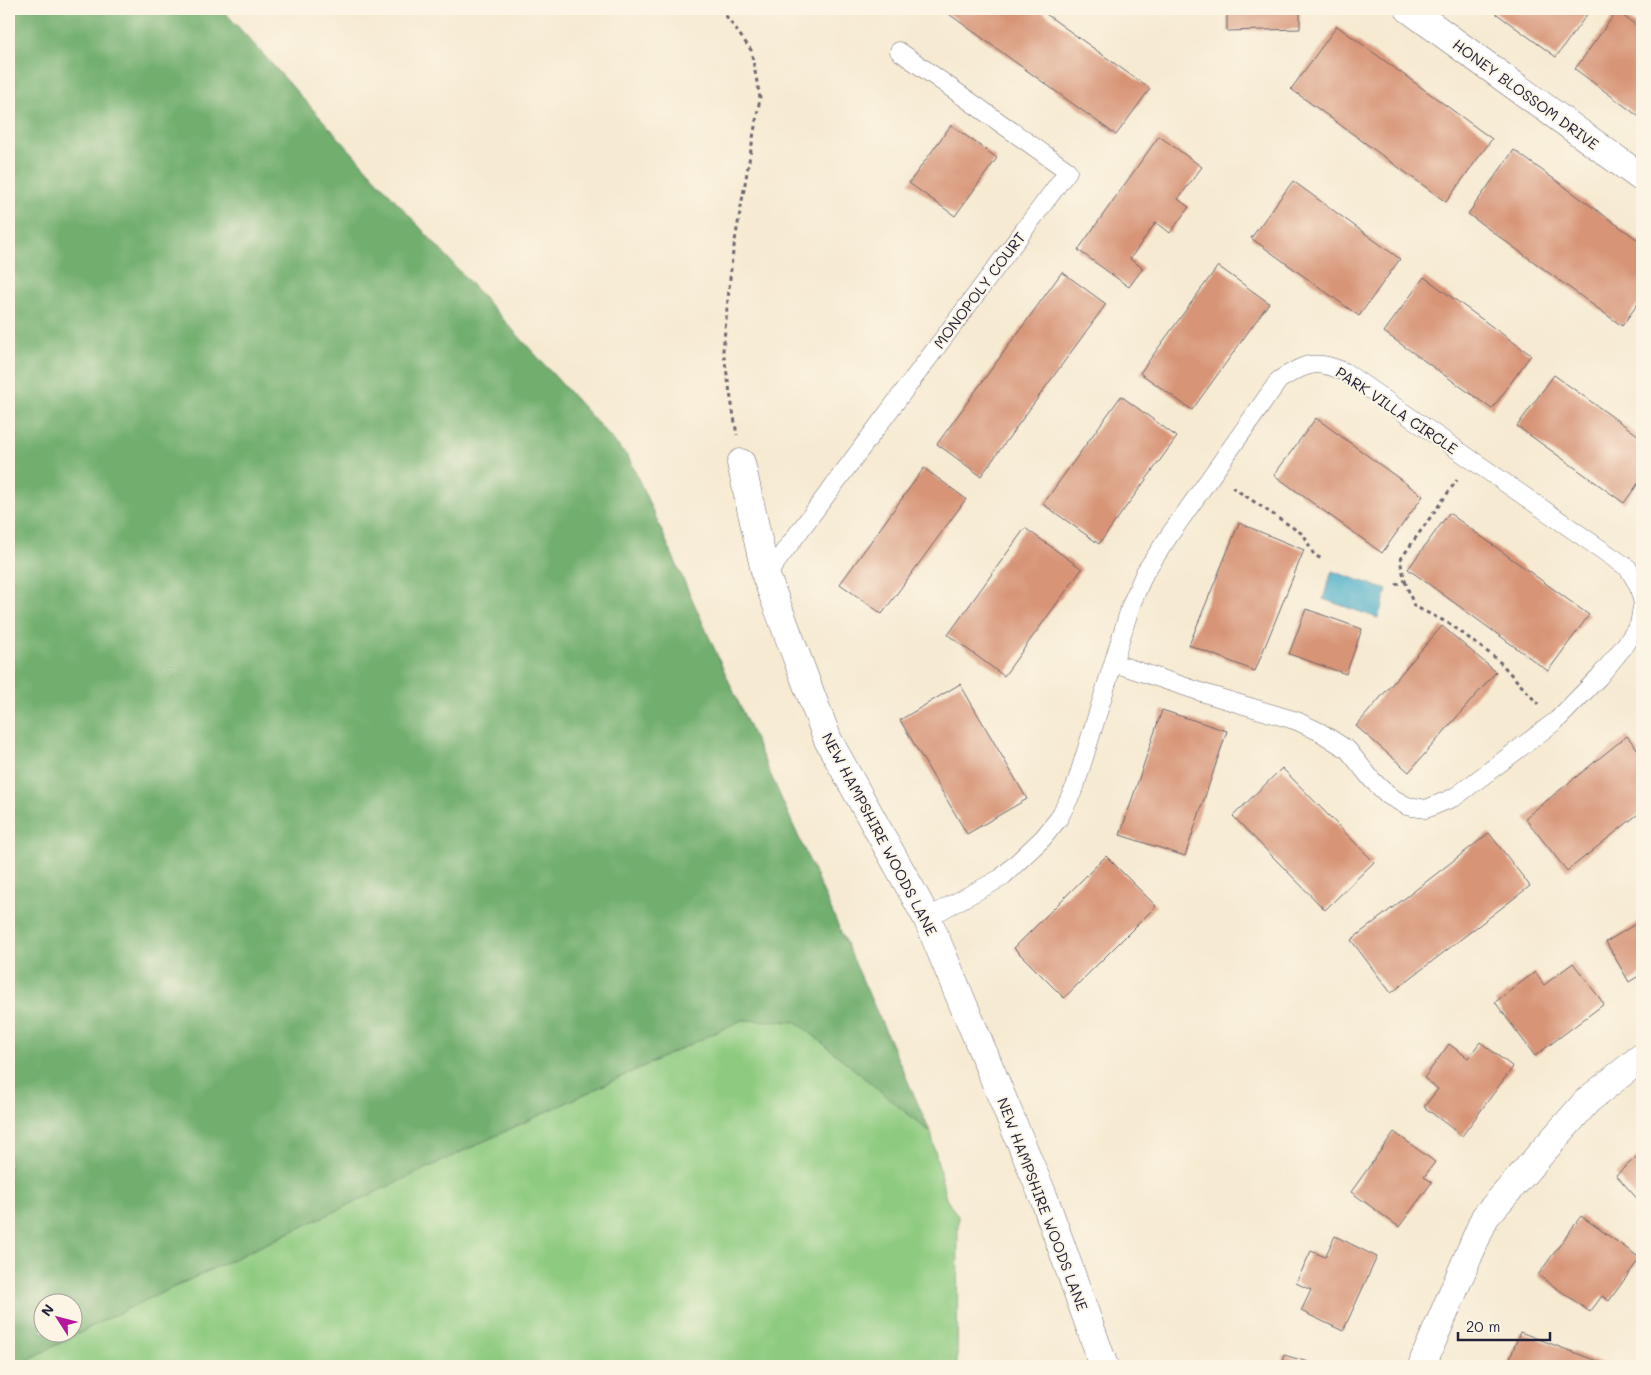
<svg xmlns="http://www.w3.org/2000/svg" width="1651" height="1375" viewBox="0 0 1651 1375" font-family="Mali,sans-serif">
	<style>
		.green { fill: #8ecb80; stroke: #58765e }
		.forest { fill: #72af6e; stroke: #4a6854; fill-rule: evenodd }
		.water { fill: #4aaec9; stroke: #366882 }
		.building { fill: #d79477 }
		.lines { fill: none; stroke-linecap: round; stroke-linejoin: round }
		.lane-casing { stroke: #6c6870; stroke-width: 19 }
		.street-casing { stroke: #6c6870; stroke-width: 29 }
		.path { stroke: #6c6870; stroke-width: 3; stroke-dasharray: 4 4; stroke-linecap: butt }
		.lane { stroke: #fff; stroke-width: 18 }
		.street { stroke: #fff; stroke-width: 28 }
		.labels { text-anchor: middle; dominant-baseline: central; stroke-width: 4; stroke-linejoin: round; paint-order: stroke }
		.street-label { font-size: 15px; fill: #22223b; stroke: #fcf5e5 }
	</style>
	<rect width="100%" height="100%" fill="#fcf5e5"/>
	<filter id="ink" filterUnits="userSpaceOnUse"><feTurbulence type="fractalNoise" baseFrequency=".02" numOctaves="2"/><feDisplacementMap in="SourceGraphic" scale="10" xChannelSelector="R" yChannelSelector="G"/><feConvolveMatrix kernelMatrix="1 2 1 2 8 2 1 2 1" color-interpolation-filters="sRGB"/></filter>
	<filter id="wash" filterUnits="userSpaceOnUse"><feTurbulence type="fractalNoise" baseFrequency=".0096" numOctaves="4" result="noise"/><feDisplacementMap in="SourceGraphic" scale="20" xChannelSelector="R" yChannelSelector="G"/><feGaussianBlur stdDeviation="1.12" result="paint"/><feColorMatrix in="noise" values="0 0 0 0 0 0 0 0 0 0 0 0 0 0 0 0 0 1.4 0 .05"/><feComposite in="paint" operator="in"/></filter>
	<g filter="url(#wash)">
		<rect width="100%" height="100%" fill="#f6ead2"/>
		<path class="green" d="M 742,1020 L 796,1021 L 931,1133 L 946,1199 L 958,1216 L 957,1366 L 16,1366 L 108,1318 Z"/>
		<path class="forest" d="M 9,9 L 222,9 L 629,458 L 931,1133 L 797,1022 L 742,1020 L 108,1318 L 16,1366 L 9,1366 ZM 42,1302 L 72,1302 L 72,1332 L 42,1332 Z"/>
		<path class="water" d="M 1332,571 L 1387,590 L 1378,618 L 1323,599 Z"/>
		<g id="blocks">
			<path class="building" d="M 942,9 L 1039,9 L 1150,89 L 1116,135 Z
				M 1227,9 L 1300,9 L 1300,29 L 1227,31 Z
				M 1490,9 L 1591,9 L 1556,57 Z
				M 1617,11 L 1642,30 L 1642,119 L 1575,69 Z
				M 1337,26 L 1492,139 L 1446,202 L 1291,89 Z
				M 951,125 L 997,158 L 955,216 L 909,183 Z
				M 1159,136 L 1202,167 L 1178,199 L 1189,207 L 1170,233 L 1156,222 L 1130,259 L 1143,268 L 1129,287 L 1078,250 Z
				M 1514,150 L 1642,243 L 1642,298 L 1622,326 L 1468,214 Z
				M 1293,181 L 1400,259 L 1359,316 L 1251,238 Z
				M 1218,266 L 1269,303 L 1192,410 L 1140,373 Z
				M 1062,272 L 1106,304 L 981,476 L 937,444 Z
				M 1424,277 L 1531,355 L 1492,409 L 1384,332 Z
				M 1554,375 L 1642,438 L 1642,478 L 1624,503 L 1517,426 Z
				M 1121,396 L 1177,437 L 1099,544 L 1043,504 Z
				M 1316,418 L 1423,496 L 1382,553 L 1274,475 Z
				M 924,468 L 966,499 L 882,614 L 840,584 Z
				M 1449,513 L 1589,615 L 1548,671 L 1408,569 Z
				M 1239,523 L 1304,550 L 1255,671 L 1189,645 Z
				M 1025,528 L 1082,569 L 1004,676 L 948,635 Z
				M 1306,609 L 1362,629 L 1346,674 L 1289,654 Z
				M 1442,626 L 1496,672 L 1409,772 L 1356,726 Z
				M 960,684 L 1027,799 L 967,834 L 900,720 Z
				M 1162,710 L 1227,731 L 1185,856 L 1120,835 Z
				M 1627,736 L 1642,755 L 1642,811 L 1567,871 L 1525,818 Z
				M 1282,768 L 1374,862 L 1325,910 L 1233,816 Z
				M 1489,833 L 1530,886 L 1391,993 L 1351,940 Z
				M 1106,856 L 1156,906 L 1064,998 L 1014,948 Z
				M 1642,920 L 1642,974 L 1629,982 L 1606,942 Z
				M 1573,963 L 1604,1004 L 1535,1056 L 1495,1002 L 1535,972 L 1544,985 Z
				M 1480,1042 L 1513,1067 L 1462,1136 L 1424,1107 L 1438,1089 L 1424,1078 L 1449,1044 L 1468,1058 Z
				M 1394,1132 L 1435,1162 L 1424,1177 L 1432,1182 L 1399,1227 L 1351,1192 Z
				M 1642,1152 L 1642,1204 L 1616,1175 Z
				M 1581,1216 L 1640,1258 L 1609,1301 L 1602,1296 L 1590,1312 L 1538,1275 Z
				M 1335,1236 L 1377,1257 L 1343,1331 L 1301,1311 L 1311,1290 L 1296,1283 L 1311,1251 L 1325,1257 Z
				M 1520,1332 L 1602,1363 L 1601,1366 L 1507,1366 Z
				M 1284,1355 L 1322,1366 L 1281,1366 Z"/>
		</g>
	</g>
	<g filter="url(#ink)">
		<use href="#blocks" fill-opacity="0" stroke="#6c6870" stroke-width="1"/>
		<g class="lines">
			<g class="lane-casing">
				<path id="lane" d="M 766,576 L 1068,171 L 899,51
					M 1114,663 L 1207,694 L 1297,721 L 1320,732 L 1348,750 L 1372,780 L 1389,796 L 1407,806 L 1426,809 L 1455,797 L 1557,720 L 1599,677 L 1626,644 L 1639,625 L 1642,607
					M 927,918 L 1001,878 L 1043,838 L 1059,818 L 1075,787 L 1131,605 L 1145,572 L 1171,533 L 1279,380 C 1306,363 1316,359 1345,372 L 1628,568 L 1638,585 L 1642,600"/>
			</g>
			<g class="street-casing">
				<path id="street" d="M 1409,9 L 1642,178
					M 741,463 L 766,576 L 828,740 L 927,918 L 1044,1198 L 1104,1366
					M 1423,1366 L 1424,1360 L 1485,1217 L 1588,1100 L 1642,1057"/>
			</g>
			<path class="path" d="M 721,9 L 751,50 L 760,98 L 732,258 L 723,350 L 737,435
				M 1232,487 L 1304,535 L 1314,555 L 1324,560
				M 1405,581 L 1414,606 L 1450,624 L 1497,659 L 1538,704
				M 1396,585 L 1405,581 L 1400,560 L 1457,480"/>
			<use href="#lane" class="lane"/>
			<use href="#street" class="street"/>
		</g>
	</g>
	<g class="labels">
		<g class="street-label">
			<text transform="translate(1526 94) rotate(36)">HONEY BLOSSOM DRIVE</text>
			<text transform="translate(979 290) rotate(-53)">MONOPOLY COURT</text>
			<text transform="translate(1397 410) rotate(34)">PARK VILLA CIRCLE</text>
			<text transform="translate(880 834) rotate(62)">NEW HAMPSHIRE WOODS LANE</text>
			<text transform="translate(1043 1204) rotate(69)">NEW HAMPSHIRE WOODS LANE</text>
		</g>
	</g>
	<rect width="1651" height="1375" fill="none" stroke="#fcf5e5" stroke-width="30"/>
	<g transform="translate(58 1318) rotate(306)"><circle r="24" fill="#fcf5e5" stroke="#a5a1a1"/>
	<path d="M0-4L9 19L0 12L-9 19Z" fill="#b5179e"/>
	<text y="-8" font-size="14" font-weight="bold" text-anchor="middle" fill="#22223b">N</text>
	</g>
	<path d="M1458 1332v8h92v-8" fill="none" stroke="#22223b" stroke-width="2.5"/>
	<text x="1466" y="1332" font-size="15" fill="#22223b" stroke="#fcf5e5" stroke-width="4" paint-order="stroke">20 m</text>
</svg>
